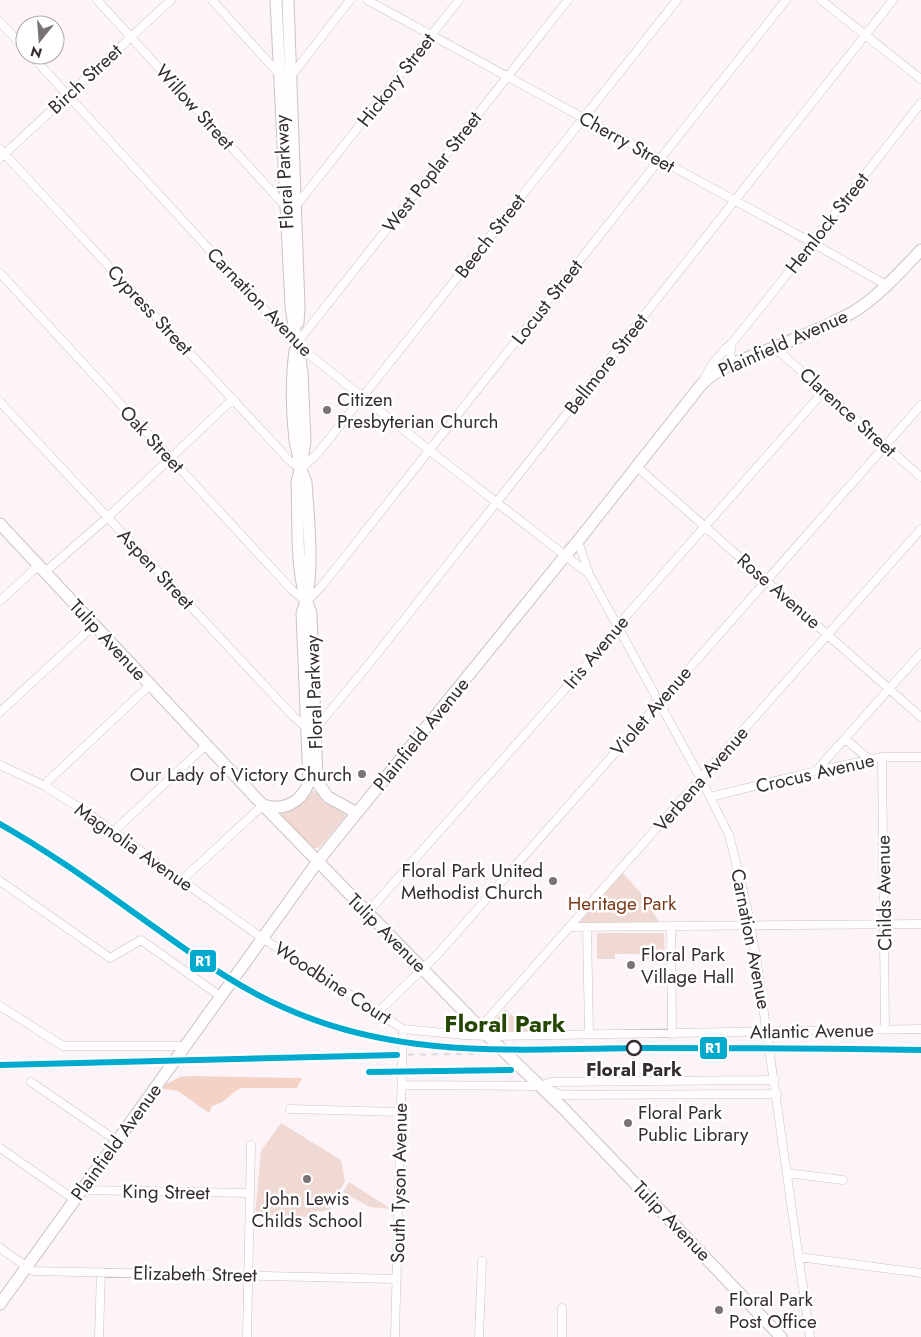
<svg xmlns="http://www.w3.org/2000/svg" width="921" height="1337" viewBox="0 0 921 1337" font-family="Jost,sans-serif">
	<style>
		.green { fill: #f0d9d3 }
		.forest { fill: #f5d2c6 }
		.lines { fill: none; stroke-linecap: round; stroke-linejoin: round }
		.street-casing { stroke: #cac3c6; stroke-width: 9 }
		.secondary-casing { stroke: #cac3c6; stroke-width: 13 }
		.street { stroke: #fffdfe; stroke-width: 8 }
		.secondary { stroke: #fffdfe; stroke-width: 11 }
		.rail { stroke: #dddadc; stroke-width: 2; stroke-dasharray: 6 6; stroke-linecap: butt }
		.rail-1-casing { stroke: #fff; stroke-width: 10 }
		.rail-1 { stroke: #00a9ce; stroke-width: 6 }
		.poi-dot { fill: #797276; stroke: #fff; stroke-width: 2 }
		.stop-dot { fill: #fff; stroke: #332c30; stroke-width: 2.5 }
		.labels { text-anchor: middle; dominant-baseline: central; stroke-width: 5; stroke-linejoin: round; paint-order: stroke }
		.street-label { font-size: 19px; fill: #332c30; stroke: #fff }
		.poi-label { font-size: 19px; fill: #332c30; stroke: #fff; text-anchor: start }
		.park-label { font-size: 19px; fill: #7d3819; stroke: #fff }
		.stop-label { font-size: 19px; font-weight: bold; fill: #332c30; stroke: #fff }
		.district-label { font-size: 24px; font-weight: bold; fill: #244601; stroke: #fff }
		.line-badge { stroke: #fff; stroke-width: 2 }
		.badge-label { font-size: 14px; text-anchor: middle; font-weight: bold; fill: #fff }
	</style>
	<rect width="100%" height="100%" fill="#fcf4f8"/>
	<path class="green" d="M 312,790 C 317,792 343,811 346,816 L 319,848 L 311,848 L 282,817 L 282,813 Z
		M 621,871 L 640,892 L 661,925 L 573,926 Z
		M 597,933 L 664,933 L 665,959 L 645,959 L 644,954 L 615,954 L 615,959 L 597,959 Z
		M 505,1009 L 530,1031 L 494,1034 L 488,1028 Z
		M 281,1123 L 341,1160 L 345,1181 L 330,1210 L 313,1212 L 306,1217 L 255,1214 L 261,1151 Z
		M 349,1182 L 391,1209 L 370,1207 L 343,1192 Z"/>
	<path class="forest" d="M 180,1077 L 190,1076 L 302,1078 L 297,1088 L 241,1088 C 229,1094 226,1103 212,1106 L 209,1113 L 178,1091 L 164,1089 L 161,1087 Z"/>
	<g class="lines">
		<g class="street-casing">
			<path id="street" d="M 97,0 L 287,208 L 295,207 L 459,0
				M 212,0 L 280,75 L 292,75 L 350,0
				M 367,0 L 811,242 L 886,285
				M 821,0 L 921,79
				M 0,22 L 25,49
				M 31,55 L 296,344 L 429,450 L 589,574 L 701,779 L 729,835 L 747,907 L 756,957 L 810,1337
				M 0,149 L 290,461 L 301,469 L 318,453 L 677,0
				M 0,158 L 171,0
				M 0,273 L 291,589 L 306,602 L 321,587 L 786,0
				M 732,343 L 730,354 L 734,364
				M 296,344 L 568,0
				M 774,347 L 921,477
				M 703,381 L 711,366 L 725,349 L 732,343 L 766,301 L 921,103
				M 0,402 L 294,717 L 307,728 L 316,728 L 369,664 L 893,0
				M 636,466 L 921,717
				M 578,541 L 589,574
				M 45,572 L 108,517 L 233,399
				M 0,601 L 39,565
				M 0,712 L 94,625
				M 845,739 L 870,760
				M 882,757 L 885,1029
				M 0,765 L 45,786 L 86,812 L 262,938 L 403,1029 L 464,1035 L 488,1036 L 921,1029
				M 816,771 L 921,653
				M 45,786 L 48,781 L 150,685
				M 710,797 L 816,771 L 882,757 L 921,757
				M 114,831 L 206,745
				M 182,880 L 263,805
				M 0,881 L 110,958 L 141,940 L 220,996
				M 367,913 L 596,654 L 618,627 L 627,615 L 824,391
				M 671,926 L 672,1034
				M 570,927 L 921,924
				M 587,927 L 589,1034
				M 0,1006 L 63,1046 L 185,1046
				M 378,1012 L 437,955 L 921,405
				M 480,1028 L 921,529
				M 31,1082 L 117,1141
				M 402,1085 L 540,1086 L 562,1095 L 777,1094
				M 540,1086 L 551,1082 L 775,1080
				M 290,1109 L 401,1112
				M 0,1148 L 75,1200
				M 787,1173 L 843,1180
				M 81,1190 L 250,1193
				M 0,1248 L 33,1271 L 397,1279
				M 799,1257 L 921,1273
				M 99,1337 L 101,1272
				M 247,1337 L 251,1145
				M 395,1337 L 403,1029
				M 479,1337 L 482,1261
				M 562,1337 L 562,1308"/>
		</g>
		<g class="secondary-casing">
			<path id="secondary" d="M 288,0 L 299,307 L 298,323
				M 295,351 C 291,380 292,412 295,440 C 298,458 303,463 297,482 C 299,523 294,575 311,613 L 317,782 L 328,797 L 357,813
				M 0,524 L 257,799 L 488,1036 L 564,1109 L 781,1337
				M 263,805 C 283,812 302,802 309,782 L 302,613 C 316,579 308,519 306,482 L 301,469 L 305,440 L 302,372 L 291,307 L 276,0
				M 0,1304 L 318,861 L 565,556 L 578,541 L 701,385 C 718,367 742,360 765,351 C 794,339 825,328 853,312 C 875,300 903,269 921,250"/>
		</g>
		<use href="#street" class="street"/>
		<use href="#secondary" class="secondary"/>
		<path class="rail" d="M 0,824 C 85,871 158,938 242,987
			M 757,1048 L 802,1048
			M 0,1065 L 339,1055 L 479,1054
			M 391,1071 L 414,1071"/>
		<g class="rail-1-casing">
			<path id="rail-1" d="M 0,824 C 57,856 110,896 164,934 C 203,962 241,989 285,1008 C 400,1060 518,1049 640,1048 C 734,1048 827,1048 921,1050
				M 0,1065 L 397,1055
				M 369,1072 L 511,1070"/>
		</g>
		<use href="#rail-1" class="rail-1"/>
	</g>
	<g class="poi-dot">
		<circle cx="327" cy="410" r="5"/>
		<circle cx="362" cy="774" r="5"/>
		<circle cx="553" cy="881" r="5"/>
		<circle cx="631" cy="965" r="5"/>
		<circle cx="628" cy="1123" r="5"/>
		<circle cx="307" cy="1179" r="5"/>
		<circle cx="719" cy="1310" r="5"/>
	</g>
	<circle class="stop-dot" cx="634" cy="1048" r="7"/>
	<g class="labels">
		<g class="street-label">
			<text transform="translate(85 79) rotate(-43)">Birch Street</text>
			<text transform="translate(396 80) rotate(-52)">Hickory Street</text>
			<text transform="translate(195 107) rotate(48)">Willow Street</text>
			<text transform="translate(627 142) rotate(29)">Cherry Street</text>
			<text transform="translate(284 172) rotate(-93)">Floral Parkway</text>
			<text transform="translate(432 172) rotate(-52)">West Poplar Street</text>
			<text transform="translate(827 223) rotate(-52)">Hemlock Street</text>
			<text transform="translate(490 236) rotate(-52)">Beech Street</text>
			<text transform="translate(260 302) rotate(46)">Carnation Avenue</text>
			<text transform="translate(547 302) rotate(-52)">Locust Street</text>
			<text transform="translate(150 310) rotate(47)">Cypress Street</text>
			<text transform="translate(783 343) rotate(-24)">Plainfield Avenue</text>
			<text transform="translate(606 364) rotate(-52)">Bellmore Street</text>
			<text transform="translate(848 412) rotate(42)">Clarence Street</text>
			<text transform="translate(152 439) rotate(47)">Oak Street</text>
			<text transform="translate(156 569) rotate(47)">Aspen Street</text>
			<text transform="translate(779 591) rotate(41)">Rose Avenue</text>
			<text transform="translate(108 640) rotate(47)">Tulip Avenue</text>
			<text transform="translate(596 652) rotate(-50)">Iris Avenue</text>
			<text transform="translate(314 692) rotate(-92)">Floral Parkway</text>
			<text transform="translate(651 711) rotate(-49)">Violet Avenue</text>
			<text transform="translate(421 734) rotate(-51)">Plainfield Avenue</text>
			<text transform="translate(815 773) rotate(-13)">Crocus Avenue</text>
			<text transform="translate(701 779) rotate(-49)">Verbena Avenue</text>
			<text transform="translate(134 847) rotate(35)">Magnolia Avenue</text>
			<text transform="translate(884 893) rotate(-91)">Childs Avenue</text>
			<text transform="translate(387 933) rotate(45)">Tulip Avenue</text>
			<text transform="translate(751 939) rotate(79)">Carnation Avenue</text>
			<text transform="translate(333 983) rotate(33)">Woodbine Court</text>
			<text transform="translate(812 1031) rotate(-1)">Atlantic Avenue</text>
			<text transform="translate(116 1142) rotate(-54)">Plainfield Avenue</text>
			<text transform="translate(399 1183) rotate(-89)">South Tyson Avenue</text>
			<text transform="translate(166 1192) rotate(1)">King Street</text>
			<text transform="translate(672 1221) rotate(46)">Tulip Avenue</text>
			<text transform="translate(195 1274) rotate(1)">Elizabeth Street</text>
		</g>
		<g class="poi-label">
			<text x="337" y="399">Citizen<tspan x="337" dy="22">Presbyterian Church</tspan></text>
			<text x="352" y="774" text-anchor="end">Our Lady of Victory Church</text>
			<text x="543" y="870" text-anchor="end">Floral Park United<tspan x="543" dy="22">Methodist Church</tspan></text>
			<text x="641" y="954">Floral Park<tspan x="641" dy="22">Village Hall</tspan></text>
			<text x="638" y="1112">Floral Park<tspan x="638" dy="22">Public Library</tspan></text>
			<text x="307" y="1198" text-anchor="middle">John Lewis<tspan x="307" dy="22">Childs School</tspan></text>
			<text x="729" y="1299">Floral Park<tspan x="729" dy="22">Post Office</tspan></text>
		</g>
		<g class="park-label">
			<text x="622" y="903">Heritage Park</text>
		</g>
		<g class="stop-label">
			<text x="634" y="1069">Floral Park</text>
		</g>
		<g class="district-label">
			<text x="505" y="1023">Floral Park</text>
		</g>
	</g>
	<g class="line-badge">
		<rect x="189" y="949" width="28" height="24" rx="5" fill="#00a9ce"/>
		<rect x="699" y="1036" width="29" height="24" rx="5" fill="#00a9ce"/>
	</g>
	<g class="badge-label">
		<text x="203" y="966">R1</text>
		<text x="713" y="1053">R1</text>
	</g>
	<g transform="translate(40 40) rotate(197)"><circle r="24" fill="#ffffff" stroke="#adabac"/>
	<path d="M0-4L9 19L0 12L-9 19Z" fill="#797276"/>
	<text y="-8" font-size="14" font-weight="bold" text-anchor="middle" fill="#332c30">N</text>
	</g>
</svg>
